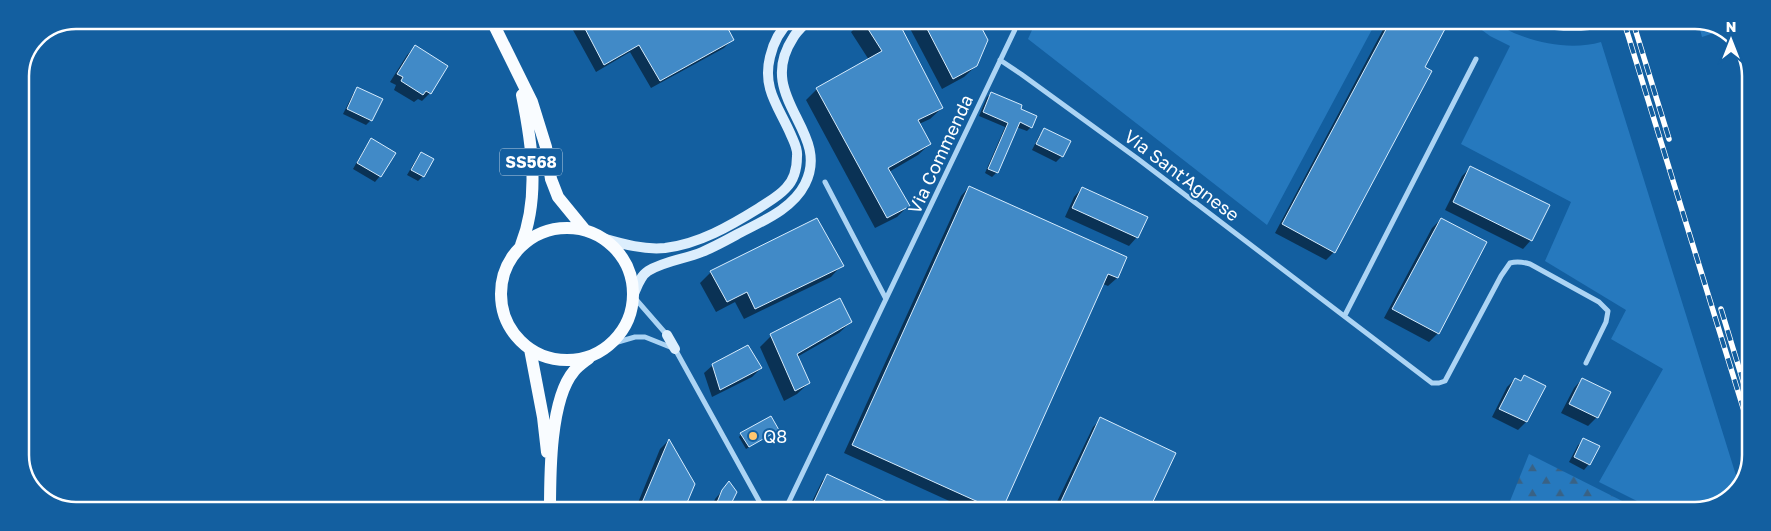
<svg xmlns="http://www.w3.org/2000/svg" width="1771" height="531" viewBox="0 0 1771 531" font-family="'Golos Text',sans-serif">
	<style>
		.grass { fill: #2679be }
		.forest { fill: url(#forest-firs) }
		.shadow { fill: #0007 }
		.building { fill: #418ac7; stroke: #d5ebfd }
		.lines { fill: none; stroke-linecap: round; stroke-linejoin: round }
		.street { stroke: #acd4f4; stroke-width: 5 }
		.secondary { stroke: #dceefd; stroke-width: 10 }
		.primary { stroke: #f9fcff; stroke-width: 12 }
		.rail-casing { stroke: #fff; stroke-width: 5.5 }
		.rail { stroke: #135fa0; stroke-width: 4; stroke-dasharray: 11; stroke-linecap: butt }
		.poi-dot { fill: #ffc76f; stroke: #135fa0; stroke-width: 2 }
		.labels { text-anchor: middle; dominant-baseline: central; stroke-width: 4; stroke-linejoin: round; paint-order: stroke }
		.shield { fill: #135fa0; stroke: #b8cfe2; stroke-width: 1 }
		.shield-label { font-size: 16px; font-weight: bold; fill: #fff }
		.street-label { font-size: 18px; fill: #fff; stroke: #135fa0 }
		.poi-label { font-size: 18px; fill: #fff; stroke: #135fa0; text-anchor: start }
		.rim { fill: none; stroke: #fff; stroke-width: 2.5 }
	</style>
	<defs>
		<pattern id="forest-firs" width="22" height="20" patternUnits="userSpaceOnUse" patternTransform="scale(1.25)"><rect width="22" height="20" fill="#2679be"/><path d="M5 1l3.5 6h-7zM16 11l3.5 6h-7z" fill="#396285"/></pattern>
	</defs>
	<rect width="100%" height="100%" fill="#135fa0"/>
	<path class="grass" d="M 1036,21 L 1376,22 L 1267,225 L 1028,39 Z
		M 1471,22 C 1477,22 1488,20 1494,22 C 1501,25 1507,30 1514,33 C 1540,44 1573,50 1601,42 L 1739,485 L 1729,500 L 1695,511 L 1657,511 L 1599,482 L 1663,369 L 1611,339 L 1626,310 L 1545,261 L 1571,202 L 1461,144 L 1510,46 L 1490,36 Z
		M 1698,22 L 1710,22 L 1723,30 L 1702,37 Z"/>
	<path class="forest" d="M 1529,454 L 1642,511 L 1506,511 Z"/>
	<path class="shadow" d="M 568,21 L 734,21 L 725,25 L 732,40 L 724,48 L 651,88 L 630,52 L 596,72 Z
		M 862,21 L 897,21 L 942,108 L 930,119 L 919,124 L 930,144 L 918,155 L 889,172 L 908,206 L 897,217 L 875,228 L 806,100 L 817,89 L 869,60 L 851,32 Z
		M 906,21 L 991,21 L 981,29 L 976,66 L 964,77 L 942,89 Z
		M 1387,22 L 1433,22 L 1444,28 L 1423,67 L 1334,252 L 1326,260 L 1275,233 Z
		M 415,47 L 430,93 L 422,101 L 418,99 L 414,102 L 394,90 L 396,85 L 390,82 L 407,55 Z
		M 358,89 L 371,120 L 366,125 L 343,114 L 353,94 Z
		M 992,93 L 1019,109 L 1031,127 L 1027,131 L 1016,127 L 997,172 L 992,177 L 985,173 L 1005,127 L 979,116 L 987,97 Z
		M 1044,130 L 1062,156 L 1056,162 L 1032,150 L 1039,136 Z
		M 372,140 L 380,176 L 375,182 L 353,169 L 366,146 Z
		M 421,154 L 432,160 L 423,176 L 418,181 L 407,175 L 417,158 Z
		M 1471,167 L 1531,240 L 1523,249 L 1445,210 L 1462,176 Z
		M 969,187 L 1126,258 L 1117,278 L 1108,286 L 1103,284 L 1000,510 L 969,510 L 844,453 L 961,196 Z
		M 1082,188 L 1137,237 L 1129,246 L 1065,217 L 1074,197 Z
		M 1441,219 L 1438,333 L 1429,342 L 1384,318 L 1432,228 Z
		M 842,265 L 831,277 L 744,319 L 735,302 L 716,312 L 700,283 L 711,272 Z
		M 851,322 L 839,333 L 797,357 L 809,383 L 797,394 L 784,401 L 760,347 L 771,336 Z
		M 713,365 L 761,368 L 752,377 L 712,397 L 704,373 Z
		M 1524,377 L 1544,386 L 1526,422 L 1518,430 L 1492,417 L 1507,387 L 1515,379 L 1520,381 Z
		M 1582,379 L 1609,393 L 1597,417 L 1588,426 L 1561,413 L 1574,388 Z
		M 1101,419 L 1174,454 L 1148,510 L 1053,510 L 1093,427 Z
		M 778,430 L 746,449 L 739,437 L 741,434 Z
		M 1584,440 L 1589,464 L 1584,470 L 1569,462 L 1578,445 Z
		M 668,441 L 683,510 L 635,510 L 660,449 Z
		M 828,475 L 885,502 L 881,510 L 808,510 L 822,481 Z
		M 729,483 L 727,510 L 711,510 L 715,499 Z"/>
	<path class="building" d="M 581,21 L 724,21 L 734,40 L 660,81 L 639,45 L 604,65 Z
		M 863,21 L 898,21 L 943,108 L 918,120 L 931,144 L 888,168 L 910,206 L 887,218 L 816,88 L 882,51 Z
		M 923,21 L 978,21 L 988,40 L 977,66 L 953,79 Z
		M 1390,22 L 1435,22 L 1446,27 L 1425,67 L 1432,71 L 1335,253 L 1282,224 Z
		M 415,45 L 448,66 L 431,94 L 426,91 L 423,95 L 401,81 L 403,77 L 397,74 Z
		M 357,87 L 383,99 L 372,121 L 347,109 Z
		M 991,92 L 1022,105 L 1021,109 L 1037,116 L 1032,128 L 1020,122 L 998,173 L 988,169 L 1008,123 L 983,112 Z
		M 1044,128 L 1071,141 L 1063,157 L 1036,144 Z
		M 371,138 L 396,153 L 381,177 L 357,163 Z
		M 421,152 L 434,159 L 424,177 L 411,170 Z
		M 1470,166 L 1550,205 L 1532,241 L 1453,202 Z
		M 969,186 L 1127,257 L 1118,278 L 1108,274 L 1002,510 L 996,510 L 852,445 Z
		M 1082,187 L 1148,217 L 1138,238 L 1072,208 Z
		M 817,218 L 844,266 L 755,309 L 747,292 L 727,302 L 710,271 Z
		M 1441,218 L 1487,242 L 1439,334 L 1392,309 Z
		M 840,298 L 852,322 L 797,354 L 810,383 L 795,391 L 770,334 Z
		M 748,345 L 762,368 L 720,390 L 712,364 Z
		M 1524,375 L 1546,386 L 1527,422 L 1499,409 L 1515,378 L 1521,381 Z
		M 1582,378 L 1611,392 L 1598,418 L 1569,404 Z
		M 771,416 L 779,430 L 749,447 L 740,433 Z
		M 1100,417 L 1176,453 L 1149,510 L 1057,510 Z
		M 1583,438 L 1600,446 L 1590,465 L 1574,457 Z
		M 669,439 L 695,484 L 684,510 L 639,510 Z
		M 827,474 L 887,502 L 882,510 L 810,510 Z
		M 729,481 L 737,492 L 728,510 L 714,510 L 722,490 Z"/>
	<g class="lines">
		<path class="street" d="M 1000,60 L 1021,74 L 1138,159 L 1432,383 L 1439,383 L 1445,381 L 1501,276 L 1510,263 C 1518,261 1523,262 1530,264 L 1599,302 L 1608,311 L 1606,322 L 1586,363
			M 825,182 L 886,299
			M 633,296 L 667,335
			M 1345,315 L 1476,59
			M 611,344 L 635,337 L 645,337 L 675,349 L 764,510
			M 785,510 L 1019,21"/>
		<path class="secondary" d="M 1538,22 C 1561,27 1584,27 1606,22
			M 602,238 C 623,244 643,250 665,248 C 699,244 730,226 759,208 C 768,202 779,196 786,188 C 794,180 797,167 797,156 C 798,149 794,142 791,135 C 779,107 762,89 770,57 C 773,44 780,30 790,21
			M 633,296 C 637,287 640,276 648,271 C 664,261 685,259 702,252 C 714,247 725,241 736,235 C 760,222 792,210 805,184 C 832,131 754,98 793,38 C 797,31 803,26 808,21
			M 667,335 L 675,349"/>
		<path class="primary" d="M 492,21 L 532,102 L 546,147 L 551,179 L 558,197 L 585,230
			M501 294a66 66 0 1 1 132 0a66 66 0 1 1-132 0Z
			M 521,245 C 540,198 532,144 522,95
			M 530,349 L 543,417 L 547,452
			M 550,510 C 550,473 550,399 574,371 C 578,366 584,362 589,358"/>
		<g class="rail-casing">
			<path id="rail" d="M 1624,22 L 1749,427
				M 1633,22 L 1669,139
				M 1721,309 L 1749,401"/>
		</g>
		<use href="#rail" class="rail"/>
	</g>
	<circle class="poi-dot" cx="753" cy="436" r="5"/>
	<g class="labels">
		<rect class="shield" x="500" y="148.5" width="62" height="27" rx="4"/>
		<g class="shield-label">
			<text x="531" y="162">SS568</text>
		</g>
		<g class="street-label">
			<text transform="translate(940 154) rotate(-65)">Via Commenda</text>
			<text transform="translate(1182 175) rotate(37)">Via Sant'Agnese</text>
		</g>
		<g class="poi-label">
			<text x="763" y="436">Q8</text>
		</g>
	</g>
	<path d="M0 0H1771V531H0ZM76 29H1695A47 47 0 0 1 1742 76V455A47 47 0 0 1 1695 502H76A47 47 0 0 1 29 455V76A47 47 0 0 1 76 29Z" fill="#135fa0" fill-rule="evenodd"/>
	<path class="rim" d="M76 29H1695A47 47 0 0 1 1742 76V455A47 47 0 0 1 1695 502H76A47 47 0 0 1 29 455V76A47 47 0 0 1 76 29Z"/>
	<g transform="translate(1731 40)" stroke="#135fa0" stroke-width="4" paint-order="stroke">
	<path d="M0-4L9 19L0 12L-9 19Z" fill="#ffffff"/>
	<text y="-8" font-size="14" font-weight="bold" text-anchor="middle" fill="#ffffff">N</text>
	</g>
</svg>
